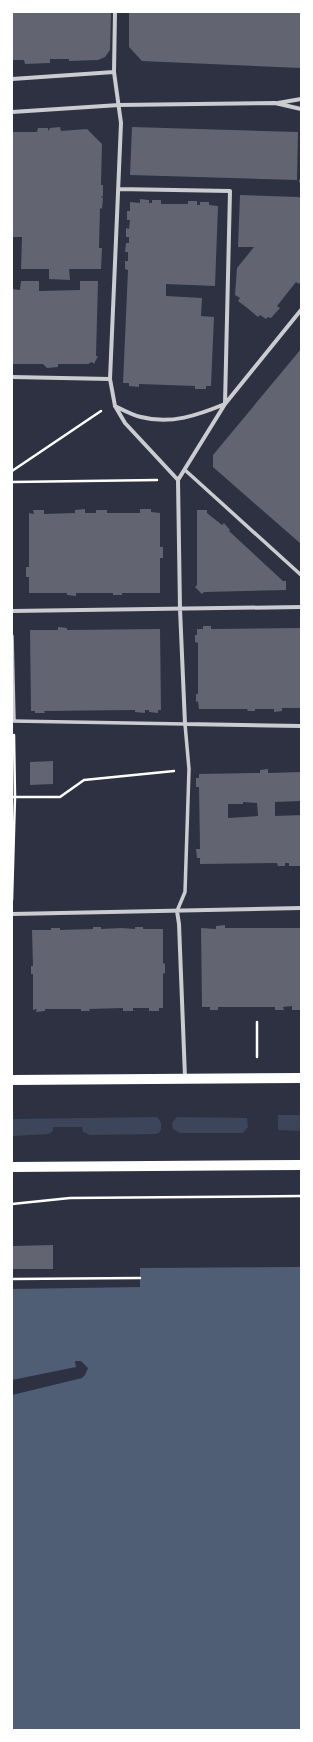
<svg xmlns="http://www.w3.org/2000/svg" width="313" height="1742" viewBox="0 0 313 1742" font-family="'Sofia Sans Condensed',sans-serif">
	<style>
		.green { fill: #3c4559 }
		.water { fill: #4f5d75 }
		.building { fill: #626471; fill-rule: evenodd }
		.lines { fill: none; stroke-linecap: round; stroke-linejoin: round }
		.path { stroke: #fff; stroke-width: 2.5 }
		.pedestrian { stroke: #caccd0; stroke-width: 3.5 }
		.minor { stroke: #caccd0; stroke-width: 4 }
		.primary { stroke: #fff; stroke-width: 10 }
	</style>
	<rect width="100%" height="100%" fill="#2d3142"/>
	<path class="green" d="M 278,1115 L 301,1115 L 301,1131 L 278,1130 Z
		M 157,1117 C 162,1122 162,1126 160,1132 L 156,1134 L 90,1135 L 83,1132 L 82,1127 L 53,1127 L 53,1131 L 49,1134 L 12,1136 L 12,1119 Z
		M 177,1117 L 247,1118 L 248,1127 L 243,1133 L 180,1133 L 173,1129 L 172,1123 Z"/>
	<path class="water" d="M 301,1267 L 301,1730 L 12,1730 L 12,1395 L 82,1378 L 85,1375 L 88,1368 L 81,1361 L 75,1361 L 76,1367 L 12,1380 L 12,1289 L 140,1287 L 140,1268 Z"/>
	<path class="building" d="M 12,12 L 111,12 L 110,50 L 105,57 L 98,60 L 69,61 L 69,59 L 50,59 L 50,63 L 25,64 L 24,60 L 12,60 Z
		M 129,12 L 301,12 L 301,68 L 142,61 L 129,47 Z
		M 60,127 L 61,131 L 87,129 L 102,144 L 101,185 L 103,185 L 103,196 L 101,197 L 103,198 L 102,209 L 100,208 L 99,248 L 102,248 L 101,269 L 69,269 L 70,280 L 49,279 L 49,269 L 21,269 L 22,237 L 12,237 L 12,132 L 37,132 L 38,128 L 48,128 L 48,131 L 50,128 Z
		M 132,127 L 298,132 L 297,180 L 130,175 Z
		M 240,195 L 299,197 L 301,199 L 301,281 L 299,284 L 296,282 L 277,306 L 280,308 L 271,318 L 268,317 L 266,319 L 260,315 L 258,317 L 246,307 L 238,301 L 240,298 L 235,295 L 237,268 L 254,247 L 238,247 Z
		M 140,199 L 149,200 L 149,203 L 152,203 L 152,200 L 161,200 L 161,204 L 188,204 L 188,201 L 197,201 L 197,205 L 200,205 L 200,202 L 209,202 L 209,205 L 218,206 L 215,286 L 166,284 L 166,296 L 202,298 L 201,316 L 214,317 L 211,386 L 206,386 L 206,389 L 195,389 L 195,386 L 139,384 L 139,387 L 129,386 L 129,383 L 123,383 L 128,270 L 125,269 L 125,261 L 128,261 L 128,252 L 125,252 L 126,243 L 129,243 L 129,237 L 126,237 L 126,228 L 129,229 L 130,220 L 127,220 L 127,211 L 130,211 L 130,202 L 140,203 Z
		M 21,281 L 39,281 L 39,291 L 80,290 L 80,281 L 98,281 L 96,356 L 98,356 L 94,364 L 92,362 L 88,364 L 58,364 L 58,367 L 47,368 L 43,364 L 12,364 L 12,289 L 20,290 Z
		M 301,349 L 301,544 L 213,467 L 213,455 Z
		M 85,509 L 85,513 L 96,513 L 96,510 L 107,510 L 107,513 L 140,513 L 140,509 L 151,509 L 151,512 L 160,513 L 160,547 L 163,547 L 163,558 L 160,558 L 160,593 L 122,593 L 122,595 L 113,595 L 113,593 L 76,593 L 76,596 L 67,595 L 67,593 L 29,593 L 29,577 L 26,577 L 26,567 L 29,567 L 29,513 L 34,514 L 33,510 L 44,510 L 44,514 L 75,513 L 75,510 Z
		M 197,510 L 207,510 L 207,513 L 222,525 L 224,523 L 230,530 L 229,531 L 283,581 L 286,581 L 286,590 L 204,592 L 202,594 L 195,587 L 197,585 Z
		M 203,626 L 211,626 L 211,629 L 301,628 L 301,708 L 282,708 L 282,711 L 274,712 L 274,709 L 255,709 L 255,711 L 248,711 L 247,709 L 199,709 L 198,701 L 196,702 L 196,694 L 198,694 L 198,643 L 195,642 L 195,635 L 197,635 L 197,629 L 203,629 Z
		M 58,627 L 67,628 L 67,630 L 160,629 L 161,710 L 158,710 L 158,713 L 149,712 L 149,710 L 145,710 L 145,713 L 135,712 L 135,710 L 44,711 L 45,713 L 35,713 L 35,711 L 31,711 L 30,630 L 58,630 Z
		M 53,761 L 53,784 L 30,785 L 30,762 Z
		M 268,769 L 268,773 L 301,772 L 301,801 L 275,802 L 275,816 L 301,815 L 301,866 L 289,866 L 289,863 L 285,863 L 285,866 L 278,866 L 277,863 L 200,864 L 200,858 L 197,858 L 196,849 L 200,849 L 199,787 L 196,787 L 196,778 L 199,778 L 199,774 L 260,773 L 260,770 ZM 243,802 L 257,803 L 258,816 L 228,818 L 228,804 L 243,804 Z
		M 225,925 L 225,928 L 301,928 L 300,1010 L 292,1010 L 292,1006 L 283,1007 L 284,1010 L 275,1010 L 275,1007 L 218,1007 L 218,1010 L 210,1010 L 210,1007 L 202,1007 L 201,928 L 216,929 L 216,926 Z
		M 93,927 L 101,927 L 101,929 L 121,928 L 135,929 L 135,927 L 143,927 L 143,929 L 163,929 L 163,963 L 165,964 L 165,974 L 163,973 L 163,1008 L 159,1008 L 159,1011 L 149,1011 L 149,1008 L 133,1008 L 133,1011 L 123,1011 L 123,1008 L 89,1009 L 90,1011 L 81,1011 L 81,1009 L 45,1009 L 45,1011 L 36,1012 L 37,1009 L 33,1010 L 33,974 L 31,974 L 31,966 L 33,966 L 32,930 L 51,930 L 51,928 L 60,928 L 60,930 L 93,929 Z
		M 53,1245 L 53,1269 L 12,1269 L 12,1246 Z"/>
	<g class="lines">
		<path class="path" d="M 301,182 L 301,180
			M 12,471 L 101,411
			M 12,482 L 157,480
			M 12,797 L 60,797 L 84,780 L 174,771
			M 12,900 L 15,797 L 14,735
			M 257,1057 L 257,1022
			M 12,1204 L 70,1198 L 301,1196
			M 12,1279 L 140,1278"/>
		<path class="pedestrian" d="M 185,470 L 301,575
			M 12,636 L 14,721
			M 12,721 L 185,724 L 189,769 L 185,892 L 177,911"/>
		<path class="minor" d="M 115,12 L 114,72 L 121,123 L 110,379 L 115,406 L 125,423 L 178,480
			M 12,79 L 114,72
			M 278,103 L 301,99
			M 12,112 L 119,105 L 275,103 L 301,109
			M 118,189 L 230,191 L 225,404
			M 12,377 L 110,379
			M 115,406 C 123,410 132,415 141,417 C 171,425 198,415 225,404
			M 178,480 L 180,609 L 185,724 L 301,726
			M 178,480 L 225,404 L 301,310
			M 12,611 L 301,607
			M 177,911 L 179,924 L 185,1077
			M 12,914 L 301,908"/>
		<path class="primary" d="M 12,1080 L 301,1078
			M 12,1167 L 301,1165"/>
	</g>
	<rect width="313" height="1742" fill="none" stroke="#ffffff" stroke-width="26"/>
</svg>
